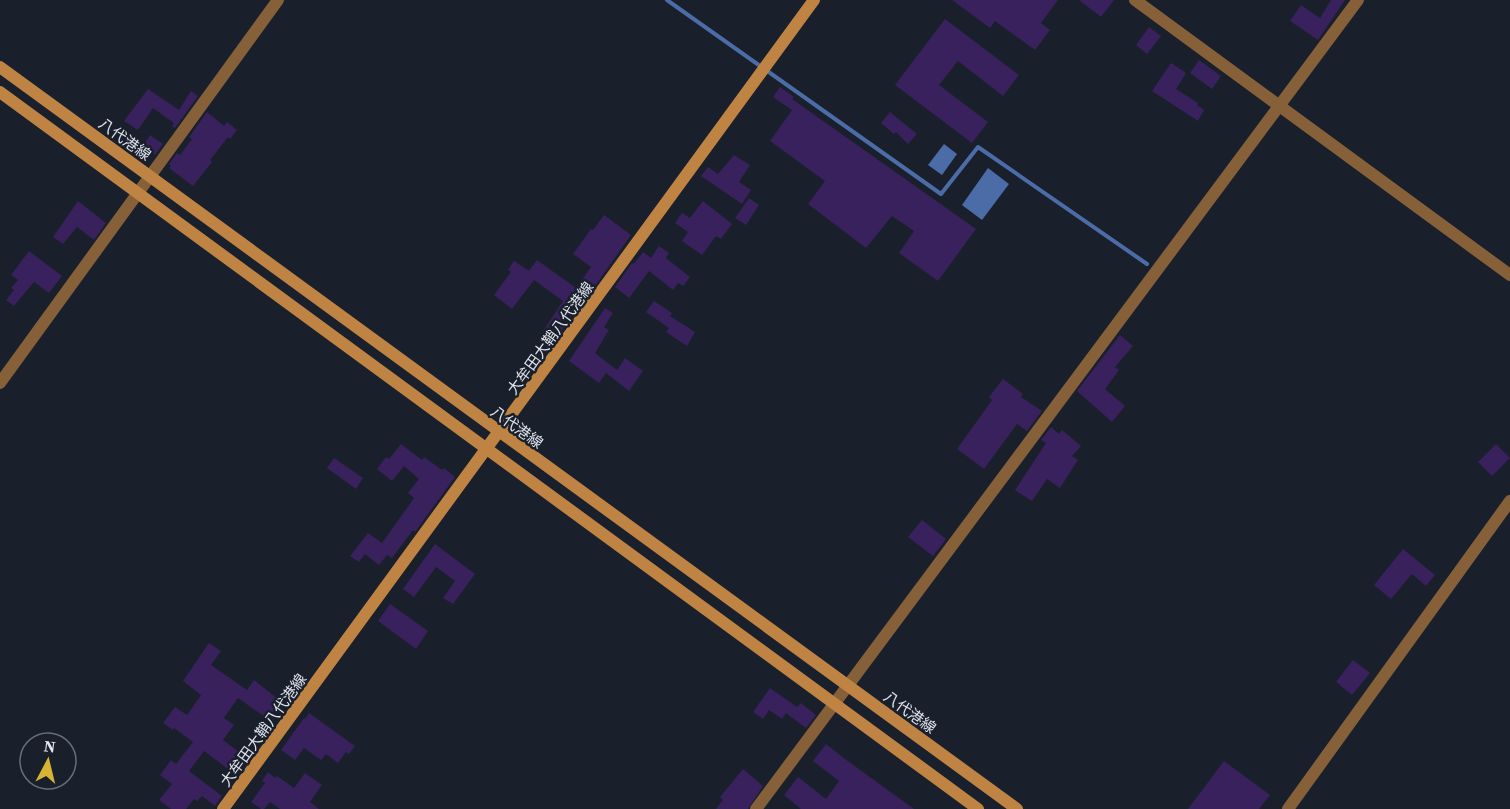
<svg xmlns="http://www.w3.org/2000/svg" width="1510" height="809" viewBox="0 0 1510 809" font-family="'Source Serif 4','Noto Sans JP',serif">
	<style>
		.water { fill: #4b6ca7 }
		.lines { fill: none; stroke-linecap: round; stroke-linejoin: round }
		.stream { stroke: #4b6ca7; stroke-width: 4 }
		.building { fill: #38215c }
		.minor { stroke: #856039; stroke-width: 12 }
		.tertiary { stroke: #856039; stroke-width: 12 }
		.secondary { stroke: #bf8443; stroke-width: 12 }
		.labels { text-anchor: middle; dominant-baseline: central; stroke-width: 5; stroke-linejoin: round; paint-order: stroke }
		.street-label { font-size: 15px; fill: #dfe3ec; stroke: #19202c }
	</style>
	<rect width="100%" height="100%" fill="#19202c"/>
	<path class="water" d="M 944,144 L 957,154 L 942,175 L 928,165 Z
		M 988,168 L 1009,184 L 982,220 L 962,205 Z"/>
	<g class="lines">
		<path class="stream" d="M 667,0 L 941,194 L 978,147 L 1147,264"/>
	</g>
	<path class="building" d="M 952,0 L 1058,0 L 1041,23 L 1050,30 L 1035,50 L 995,21 L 990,28 Z
		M 1079,0 L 1114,0 L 1101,17 Z
		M 1331,0 L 1345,0 L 1318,40 L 1290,21 L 1301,5 L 1320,18 Z
		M 945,19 L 1019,75 L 1003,96 L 958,61 L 939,85 L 988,122 L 972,143 L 895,85 Z
		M 1149,27 L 1161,36 L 1147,54 L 1136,45 Z
		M 1199,60 L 1221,76 L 1212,89 L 1190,73 Z
		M 1171,63 L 1186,73 L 1176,89 L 1198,103 L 1197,105 L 1204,110 L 1198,121 L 1152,91 Z
		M 780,87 L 794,97 L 792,99 L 976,229 L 938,281 L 899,253 L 914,231 L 892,216 L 866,248 L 808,204 L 825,181 L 770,141 L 792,110 L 773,97 Z
		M 148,89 L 179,110 L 191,91 L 198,96 L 175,128 L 172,126 L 174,123 L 153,108 L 138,130 L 124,121 Z
		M 207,112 L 224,126 L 227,122 L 237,130 L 230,139 L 228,137 L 210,160 L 212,162 L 193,186 L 169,168 L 171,166 L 169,164 L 177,153 L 180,155 L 192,139 L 189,137 Z
		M 890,112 L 917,134 L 908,144 L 896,132 L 894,134 L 881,123 Z
		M 150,135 L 163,144 L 155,155 L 143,146 Z
		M 734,155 L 750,165 L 739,182 L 751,190 L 742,204 L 701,176 L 708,167 L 718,174 Z
		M 749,198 L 759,205 L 746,225 L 735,218 Z
		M 78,201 L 106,223 L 94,240 L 77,227 L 63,244 L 53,237 Z
		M 703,201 L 732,224 L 721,239 L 716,236 L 702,255 L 682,241 L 688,232 L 675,223 L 682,213 L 690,218 Z
		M 604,215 L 631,235 L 595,286 L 593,285 L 553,343 L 541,334 L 563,301 L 534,280 L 512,309 L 494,295 L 511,272 L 508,270 L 514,261 L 529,271 L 537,260 L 576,288 L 591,267 L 573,254 L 591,229 L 593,230 Z
		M 659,246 L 669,253 L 666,258 L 690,277 L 683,286 L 678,283 L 673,290 L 649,271 L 629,298 L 615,287 L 632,263 L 634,264 L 643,252 L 651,258 Z
		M 29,251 L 62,276 L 49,293 L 34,282 L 14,306 L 6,300 L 14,290 L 11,288 L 18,280 L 11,275 Z
		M 654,301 L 672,313 L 670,316 L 695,332 L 687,346 L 666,332 L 669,328 L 646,312 Z
		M 605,308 L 613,313 L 604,327 L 609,330 L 595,353 L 617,370 L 625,358 L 643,371 L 629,391 L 606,373 L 599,383 L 569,361 Z
		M 1120,335 L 1133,346 L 1115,367 L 1119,370 L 1105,389 L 1125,406 L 1112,422 L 1077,391 Z
		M 1003,379 L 1023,394 L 1021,397 L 1042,411 L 1027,431 L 1017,424 L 984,469 L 957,449 L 992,400 L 989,397 Z
		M 1051,427 L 1059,434 L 1062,430 L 1081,446 L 1072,456 L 1078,460 L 1060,488 L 1047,479 L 1032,501 L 1015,490 L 1046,443 L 1041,440 Z
		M 401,444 L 422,460 L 424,457 L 442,470 L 444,468 L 455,477 L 415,532 L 413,530 L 392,558 L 387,555 L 379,565 L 365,554 L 359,562 L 350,556 L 368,533 L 382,543 L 414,498 L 408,493 L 419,479 L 404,466 L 392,481 L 377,469 L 386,457 L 389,459 Z
		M 1496,444 L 1510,458 L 1492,476 L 1478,462 Z
		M 334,458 L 363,478 L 356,489 L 327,468 Z
		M 922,520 L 946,539 L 933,556 L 908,537 Z
		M 435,544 L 475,574 L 453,604 L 443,598 L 455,581 L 436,567 L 414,597 L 403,589 Z
		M 1403,549 L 1435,575 L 1426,586 L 1412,574 L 1391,599 L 1374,585 Z
		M 390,604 L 428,631 L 416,649 L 378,621 Z
		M 209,643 L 221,651 L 211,665 L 247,690 L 254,680 L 283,703 L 281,706 L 283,707 L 272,722 L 238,698 L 224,718 L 234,725 L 223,740 L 244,756 L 239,764 L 232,772 L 204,751 L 189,771 L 222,796 L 215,806 L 202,796 L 197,801 L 194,799 L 186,809 L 171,809 L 159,800 L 172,784 L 160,775 L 171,760 L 176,764 L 193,742 L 174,728 L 173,730 L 163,723 L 175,707 L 187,715 L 201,695 L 183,681 Z
		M 1353,660 L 1370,673 L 1352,695 L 1336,682 Z
		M 770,688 L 797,707 L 801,703 L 816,715 L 806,728 L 786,713 L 782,719 L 769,710 L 763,719 L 753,712 Z
		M 309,713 L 355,746 L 349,754 L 346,752 L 338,763 L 326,754 L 321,760 L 304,748 L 295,760 L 281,750 L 304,718 L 305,719 Z
		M 826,744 L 845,759 L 914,809 L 801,809 L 784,795 L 798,777 L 826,799 L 839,781 L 813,761 Z
		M 1224,761 L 1270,795 L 1259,809 L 1188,809 Z
		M 743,769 L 763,786 L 748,809 L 716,809 L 723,800 L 720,797 Z
		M 268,772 L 275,778 L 277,776 L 294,788 L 305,773 L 322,785 L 310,802 L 319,809 L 280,809 L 270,802 L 264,809 L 261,809 L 251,802 L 265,783 L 262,781 Z"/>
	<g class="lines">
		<path class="minor" d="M 0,383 L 278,0
			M 756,809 L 1358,0
			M 1288,809 L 1510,501"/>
		<path class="tertiary" d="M 1135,0 L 1510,275"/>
		<path class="secondary" d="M 0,67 L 1017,809
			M 0,92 L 978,809
			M 223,809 L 814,0"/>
	</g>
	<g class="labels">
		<g class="street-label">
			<text transform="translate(125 139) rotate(36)">八代港線</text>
			<text transform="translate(550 338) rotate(-54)">大牟田大鞘八代港線</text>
			<text transform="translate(517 427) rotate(36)">八代港線</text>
			<text transform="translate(910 712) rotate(36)">八代港線</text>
			<text transform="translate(263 730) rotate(-54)">大牟田大鞘八代港線</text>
		</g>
	</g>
	<g transform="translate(48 761) rotate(7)"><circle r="28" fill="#19202c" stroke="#686e79" stroke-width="1.5"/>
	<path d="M0-4.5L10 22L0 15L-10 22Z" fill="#d6b534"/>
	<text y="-9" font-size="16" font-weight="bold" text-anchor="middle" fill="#dfe3ec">N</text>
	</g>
</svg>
